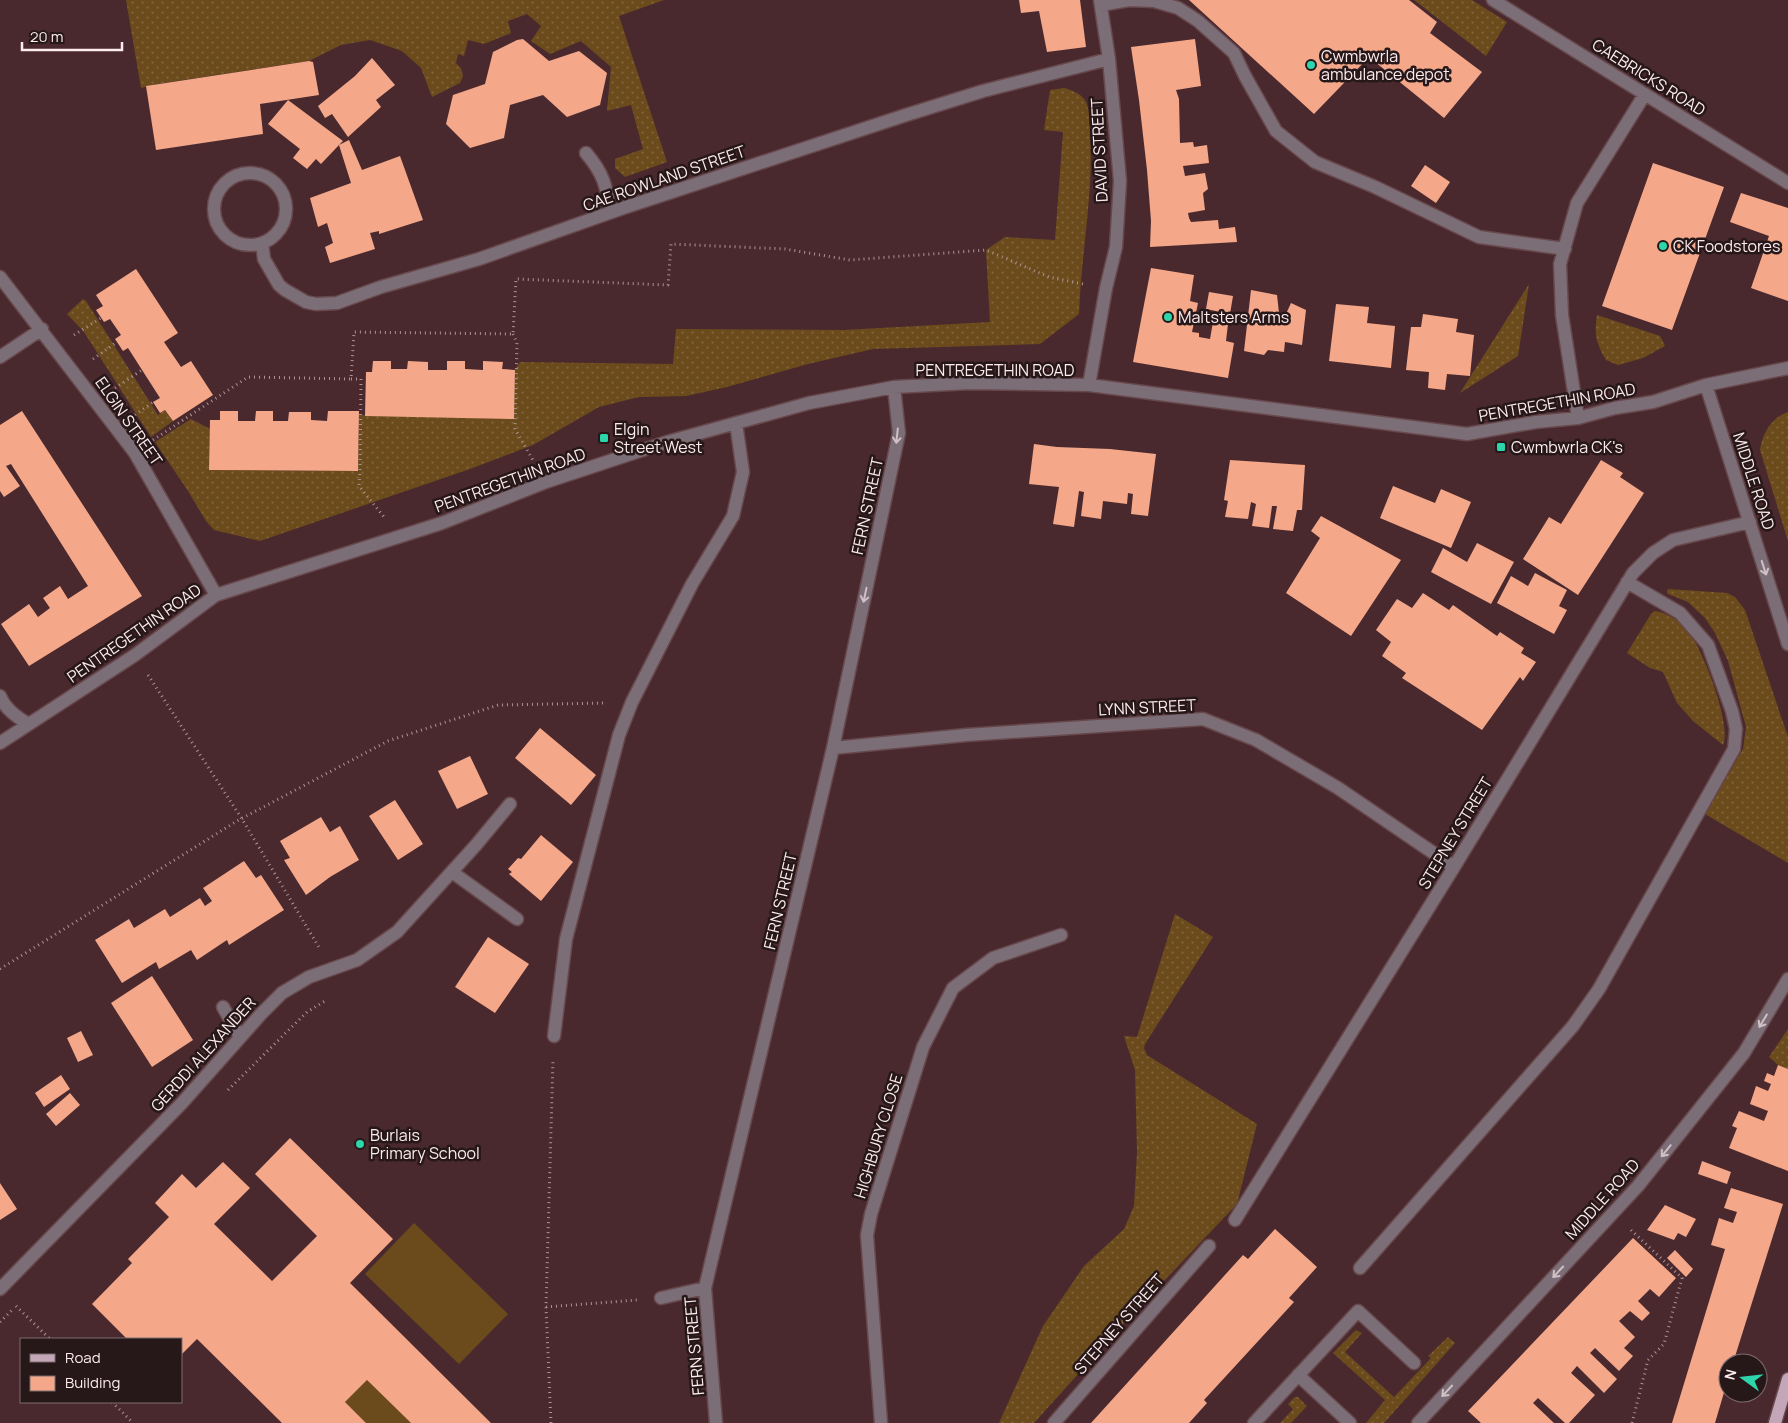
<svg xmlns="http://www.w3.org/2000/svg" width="1788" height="1423" viewBox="0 0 1788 1423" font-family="Manrope,sans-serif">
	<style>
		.grass { fill: url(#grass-dots) }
		.garden { fill: #6b4b1b }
		.building { fill: #f4a889 }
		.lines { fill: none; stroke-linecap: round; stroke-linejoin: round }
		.minor-casing { stroke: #67484d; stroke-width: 15 }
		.major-casing { stroke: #67484d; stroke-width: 15 }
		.path { stroke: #ac9396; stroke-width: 3; stroke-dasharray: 1 4; stroke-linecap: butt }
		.minor { stroke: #7c6e77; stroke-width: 12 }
		.major { stroke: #c3a7b9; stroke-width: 12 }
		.oneway { stroke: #d0bfc4 }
		.poi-dot { fill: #2dd5ab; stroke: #261719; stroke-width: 2 }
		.labels { text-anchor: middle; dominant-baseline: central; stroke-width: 5; stroke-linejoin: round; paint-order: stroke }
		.poi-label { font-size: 16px; fill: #fdebed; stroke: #261719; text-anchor: start }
		.street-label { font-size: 16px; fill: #fdebed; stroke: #261719 }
	</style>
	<defs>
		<pattern id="grass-dots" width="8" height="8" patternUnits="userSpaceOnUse" patternTransform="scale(1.25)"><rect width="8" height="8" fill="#6b4b1b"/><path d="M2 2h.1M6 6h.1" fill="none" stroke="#81653c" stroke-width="1.8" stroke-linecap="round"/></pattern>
	</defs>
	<rect width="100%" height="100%" fill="#4a292e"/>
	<path class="grass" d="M 126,0 L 664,0 L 619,16 L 667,162 L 625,177 L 615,168 L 615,159 L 643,149 L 631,105 L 607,111 L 611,67 L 581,41 L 550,54 L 531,41 L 541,26 L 527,14 L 508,21 L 511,33 L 484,44 L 468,40 L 464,56 L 458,54 L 456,63 L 461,68 L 463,76 L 460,83 L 432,97 L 421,68 L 402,51 L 370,40 L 341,45 L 309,61 L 157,84 L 141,88 Z
		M 1414,0 L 1472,0 L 1507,22 L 1486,56 Z
		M 1064,88 C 1072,90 1082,94 1086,102 C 1090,111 1089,123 1090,133 C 1094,193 1081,253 1079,314 L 1040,344 L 873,349 L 808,364 L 727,387 L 686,396 L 639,397 L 599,407 L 533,445 L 470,469 L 260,541 L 214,530 L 206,521 L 188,491 L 155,442 L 191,419 L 210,429 L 209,470 L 358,471 L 359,415 L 513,419 L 515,370 L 520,362 L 673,364 L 676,329 L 844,330 L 990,322 L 986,250 L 1005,237 L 1055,240 L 1063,132 L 1044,130 L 1050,90 Z
		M 1529,284 L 1518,356 L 1460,393 Z
		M 83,299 L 86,301 L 158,415 L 165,410 L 173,421 L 151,437 L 84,332 L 67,314 Z
		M 1597,315 L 1660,336 L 1665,346 L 1643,358 L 1618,365 L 1606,360 C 1596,343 1594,335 1597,315 Z
		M 1788,412 L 1788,541 L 1760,450 C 1762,434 1772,417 1788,412 Z
		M 1668,589 L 1727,593 L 1735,597 L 1745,610 L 1788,737 L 1788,863 L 1705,814 L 1743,749 L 1746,727 L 1728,661 L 1715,633 L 1705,618 L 1688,602 L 1668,594 L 1667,592 Z
		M 1655,611 C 1668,613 1682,622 1690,633 C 1703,652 1732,724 1723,745 L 1693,721 L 1677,703 L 1663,672 L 1650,668 L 1627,653 L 1651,614 Z
		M 1175,914 L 1213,937 L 1145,1044 L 1144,1048 L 1147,1055 L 1257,1124 L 1237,1204 L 1125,1322 L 1034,1423 L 999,1423 L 1043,1326 L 1084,1266 L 1124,1229 L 1134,1206 L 1137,1152 L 1135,1070 L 1124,1036 L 1137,1037 Z
		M 1788,1029 L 1788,1069 L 1778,1065 L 1769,1057 Z
		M 1356,1330 L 1362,1333 L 1345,1352 L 1394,1397 L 1431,1358 L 1428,1356 L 1448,1337 L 1455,1343 L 1384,1423 L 1366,1423 L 1385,1400 L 1333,1353 Z
		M 1295,1397 L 1298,1397 L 1307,1406 L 1291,1423 L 1280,1423 L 1293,1409 L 1288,1404 Z"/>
	<path class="garden" d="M 414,1223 L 508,1314 L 459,1364 L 365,1274 Z
		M 367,1380 L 411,1423 L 366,1423 L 345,1402 Z"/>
	<path class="building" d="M 1019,0 L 1080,0 L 1086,47 L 1047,52 L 1039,11 L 1021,13 Z
		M 1189,0 L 1409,0 L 1437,22 L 1430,33 L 1482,72 L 1444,118 L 1369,57 L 1314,114 Z
		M 523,39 L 549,61 L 579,51 L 607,73 L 600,105 L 567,117 L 543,95 L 510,105 L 504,138 L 470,148 L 446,124 L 453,95 L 485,84 L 493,52 L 517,40 Z
		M 1195,39 L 1201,86 L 1176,90 L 1179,99 L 1180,143 L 1193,142 L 1194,147 L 1207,145 L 1209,163 L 1183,166 L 1185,176 L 1205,173 L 1208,189 L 1203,193 L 1205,210 L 1188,213 L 1189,218 L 1191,222 L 1218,220 L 1219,229 L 1235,227 L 1237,242 L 1150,247 L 1151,221 L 1147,170 L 1139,100 L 1131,47 Z
		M 372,58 L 395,85 L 376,100 L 381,107 L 348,137 L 332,114 L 325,118 L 318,106 L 355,76 Z
		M 309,61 L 313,62 L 319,95 L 260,104 L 263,134 L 156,150 L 146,86 Z
		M 288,100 L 343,141 L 339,145 L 349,140 L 362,170 L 400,156 L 423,220 L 379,234 L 379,231 L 370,233 L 375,249 L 330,263 L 325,247 L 333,243 L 327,223 L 318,227 L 310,198 L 351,183 L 339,145 L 321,164 L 316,159 L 307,169 L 293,158 L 300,149 L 268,124 Z
		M 1653,163 L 1724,187 L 1672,330 L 1602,306 Z
		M 1425,165 L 1450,182 L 1436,203 L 1411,186 Z
		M 1741,193 L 1788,208 L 1788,301 L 1751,288 L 1769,236 L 1730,222 Z
		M 1151,268 L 1194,275 L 1190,301 L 1198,303 L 1192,332 L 1199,333 L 1199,337 L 1210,339 L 1213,322 L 1228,324 L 1226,341 L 1234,343 L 1228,378 L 1133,362 Z
		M 136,269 L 178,333 L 164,342 L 181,367 L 191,361 L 213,395 L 173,421 L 165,410 L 160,413 L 153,402 L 160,398 L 128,348 L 123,351 L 115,339 L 121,335 L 110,319 L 104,322 L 96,310 L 103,306 L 96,295 Z
		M 1251,290 L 1277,295 L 1279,313 L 1286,314 L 1291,303 L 1306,310 L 1302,345 L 1285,342 L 1284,352 L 1268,350 L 1264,355 L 1244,351 Z
		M 1209,292 L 1233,296 L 1230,314 L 1206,309 Z
		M 1336,304 L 1369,307 L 1367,323 L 1395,326 L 1391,368 L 1329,361 Z
		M 1423,314 L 1458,319 L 1456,332 L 1474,335 L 1470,376 L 1447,374 L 1445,390 L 1428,388 L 1429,372 L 1406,370 L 1411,327 L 1421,327 Z
		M 373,361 L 391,361 L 391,369 L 407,369 L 408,361 L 428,362 L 428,370 L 447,370 L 447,361 L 465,361 L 465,369 L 483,370 L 483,361 L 503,362 L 502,369 L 515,370 L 514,419 L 365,416 L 366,372 L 372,372 Z
		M 22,411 L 142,596 L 29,666 L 1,624 L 29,604 L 38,617 L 50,608 L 43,598 L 60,586 L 68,599 L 88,586 L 11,464 L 6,466 L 20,486 L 4,497 L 0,491 L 0,425 Z
		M 220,411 L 238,411 L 238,421 L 255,421 L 256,411 L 273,411 L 273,421 L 288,421 L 289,412 L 311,412 L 311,420 L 327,421 L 328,411 L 359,411 L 358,471 L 209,470 L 210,420 L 220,420 Z
		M 1034,444 L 1057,447 L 1110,449 L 1156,454 L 1148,516 L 1131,514 L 1133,494 L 1128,493 L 1127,504 L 1103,501 L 1101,519 L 1081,516 L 1084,492 L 1079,491 L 1074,527 L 1053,524 L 1059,487 L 1029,484 Z
		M 1230,460 L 1305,465 L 1302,510 L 1297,510 L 1293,531 L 1273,529 L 1277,506 L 1272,506 L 1269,528 L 1252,526 L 1256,504 L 1251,502 L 1248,519 L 1225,517 L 1228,501 L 1224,500 Z
		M 1601,460 L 1623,473 L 1620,477 L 1644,493 L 1578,595 L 1523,559 L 1549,517 L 1561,524 Z
		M 1393,486 L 1435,503 L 1441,489 L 1471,502 L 1451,548 L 1380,518 Z
		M 1321,516 L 1401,560 L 1351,636 L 1286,593 L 1320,538 L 1311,531 Z
		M 1477,543 L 1514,562 L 1491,604 L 1431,572 L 1443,548 L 1467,562 Z
		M 1535,573 L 1567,590 L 1559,606 L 1567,610 L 1554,634 L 1497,603 L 1511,576 L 1528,586 Z
		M 1423,593 L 1449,610 L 1453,605 L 1497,636 L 1500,632 L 1524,648 L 1521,653 L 1536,662 L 1523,681 L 1520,677 L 1482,730 L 1402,678 L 1406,673 L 1382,656 L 1391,642 L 1376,630 L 1397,599 L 1412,608 Z
		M 540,728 L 596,775 L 571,805 L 515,758 Z
		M 470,756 L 488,794 L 457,809 L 438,771 Z
		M 395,800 L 423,844 L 398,860 L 369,816 Z
		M 321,817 L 330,832 L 340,826 L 359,860 L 330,877 L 306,895 L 284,860 L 290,858 L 280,841 Z
		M 541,835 L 573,862 L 541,901 L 509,874 L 512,872 L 508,869 L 518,858 L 521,859 Z
		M 244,861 L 256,878 L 261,875 L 284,910 L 229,945 L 227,940 L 197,960 L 191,950 L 159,969 L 156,962 L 122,983 L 95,940 L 129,919 L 134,928 L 165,909 L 170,917 L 200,898 L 205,906 L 212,901 L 203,888 Z
		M 488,937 L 529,964 L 495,1013 L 455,987 Z
		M 152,976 L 193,1040 L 152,1067 L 111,1003 Z
		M 81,1031 L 93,1055 L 78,1062 L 67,1038 Z
		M 1778,1065 L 1788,1069 L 1788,1171 L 1729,1148 L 1737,1128 L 1732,1126 L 1739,1111 L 1764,1121 L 1768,1111 L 1750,1104 L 1756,1086 L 1768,1091 L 1771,1084 L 1764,1081 L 1767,1073 L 1774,1076 Z
		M 61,1075 L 70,1089 L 44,1107 L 35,1093 Z
		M 70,1093 L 80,1105 L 56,1126 L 46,1114 Z
		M 290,1138 L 393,1239 L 350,1283 L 491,1423 L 411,1423 L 367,1380 L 345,1402 L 366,1423 L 282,1423 L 197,1339 L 181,1355 L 181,1339 L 127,1339 L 92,1304 L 132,1263 L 128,1259 L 169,1217 L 155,1203 L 182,1174 L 196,1188 L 223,1162 L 250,1188 L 214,1224 L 272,1281 L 317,1236 L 255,1174 Z
		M 1702,1161 L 1731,1172 L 1727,1184 L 1698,1174 Z
		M 0,1183 L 17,1209 L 0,1220 Z
		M 1731,1188 L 1783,1204 L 1733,1363 L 1728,1363 L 1728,1379 L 1715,1423 L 1672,1423 L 1725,1249 L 1711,1245 L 1719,1218 L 1733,1223 L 1737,1212 L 1724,1208 Z
		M 1665,1205 L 1696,1219 L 1686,1237 L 1678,1233 L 1674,1240 L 1647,1230 Z
		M 1275,1229 L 1317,1267 L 1289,1298 L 1294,1302 L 1204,1400 L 1207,1403 L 1189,1423 L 1091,1423 L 1243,1255 L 1248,1259 Z
		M 1633,1238 L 1676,1278 L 1659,1297 L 1650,1289 L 1638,1301 L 1650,1313 L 1642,1321 L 1630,1311 L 1619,1321 L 1635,1337 L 1624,1348 L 1633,1356 L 1619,1371 L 1595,1348 L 1590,1353 L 1617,1379 L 1604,1393 L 1577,1366 L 1571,1373 L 1595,1395 L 1569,1423 L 1565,1423 L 1538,1398 L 1533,1403 L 1554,1423 L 1481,1423 L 1468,1411 Z
		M 1675,1250 L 1693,1269 L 1686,1277 L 1667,1258 Z"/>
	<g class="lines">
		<g class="minor-casing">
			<path id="minor" d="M 1493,0 L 1788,183
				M 1101,5 L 1129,0 L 1154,1 L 1178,8 L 1198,21 L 1234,53 L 1245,76 L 1276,131 L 1315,162 L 1375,187 L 1479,237 L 1565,249
				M 586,153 C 604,174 606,186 611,212
				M214 209a36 36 0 1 1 72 0a36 36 0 1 1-72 0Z
				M 262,243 L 264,259 L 279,285 L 285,290 L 306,302 L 316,304 L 337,303 L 381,287 L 479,259 L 626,207 L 906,115 L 983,91 L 1109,59
				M 0,277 L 135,453 L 216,595
				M 0,357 L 42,329
				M 1089,385 L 1106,288 L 1116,247 L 1120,181 L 1109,59 L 1100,0
				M 1706,385 L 1788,644
				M 1578,418 L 1562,315 L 1560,264 L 1577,203 L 1645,94
				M 0,696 C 5,709 17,717 28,724
				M 0,743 L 135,655 L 216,595 L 442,523 L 546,482 L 667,442 L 809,403 L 894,387 L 970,383 L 1089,385 L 1467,434 L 1536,422 L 1578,418 L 1615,408 L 1653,402 L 1706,385 L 1788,368
				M 833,748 L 966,735 L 1203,719 L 1256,740 L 1338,788 L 1454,867
				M 452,872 L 517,919
				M 223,1007 L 240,1037
				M 554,1036 L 566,939 L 619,735 L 632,702 L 692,584 L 733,516 L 743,472 L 736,423
				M 1235,1220 L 1454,867 L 1633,573 L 1653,553 L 1673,540 L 1750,522
				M 1360,1268 L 1573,1026 L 1599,989 L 1734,749 L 1736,729 L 1732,711 L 1708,645 L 1680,613 L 1627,582
				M 0,1289 L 182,1103 L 261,1014 L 282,993 L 309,977 L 357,960 L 397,932 L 476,845 L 510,804
				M 661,1298 L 705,1288
				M 1298,1375 L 1350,1423
				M 716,1423 L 705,1288 L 833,748 L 899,433 L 894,387
				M 881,1423 L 867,1235 L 871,1214 L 923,1047 L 953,988 L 993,958 L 1061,935
				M 1054,1423 L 1209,1246
				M 1254,1423 L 1358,1311 L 1414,1363
				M 1418,1423 L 1638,1186 L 1744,1053 L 1788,979"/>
		</g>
		<g class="major-casing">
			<path id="major" d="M 1775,1423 L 1788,1379"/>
		</g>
		<path class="path" d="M 513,334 L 517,343 L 515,429 L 534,462
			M 74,335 L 101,318
			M 93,359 L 117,342
			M 351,379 L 361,379 L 360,471 L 359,486 L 384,517
			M 115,388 L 142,370
			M 135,415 L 153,402
			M 153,440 L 248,377 L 351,379 L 354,332 L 513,334 L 516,279 L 668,285 L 671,244 L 785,249 L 850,260 L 986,250 L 1049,277 L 1083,284
			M 148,675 L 242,819 L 320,949
			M 0,969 L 237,821 L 388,741 L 498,705 L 607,703
			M 228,1090 L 307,1012 L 325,1001
			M 1631,1230 L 1682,1278 L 1664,1344 L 1648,1360 L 1632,1423
			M 16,1306 L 50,1339
			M 546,1307 L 637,1300
			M 0,1322 L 12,1310
			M 112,1402 L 133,1423
			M 551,1423 L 546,1307 L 553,1059"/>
		<use href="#minor" class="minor"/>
		<use href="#major" class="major"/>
	</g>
	<defs><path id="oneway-shaft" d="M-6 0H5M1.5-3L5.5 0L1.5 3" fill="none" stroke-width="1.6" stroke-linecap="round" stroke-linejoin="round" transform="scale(1.25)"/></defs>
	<g class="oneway">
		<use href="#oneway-shaft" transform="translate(897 436) rotate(96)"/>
		<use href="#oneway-shaft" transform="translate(1764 568) rotate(72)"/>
		<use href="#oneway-shaft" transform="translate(865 595) rotate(102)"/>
		<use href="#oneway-shaft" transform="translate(1763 1021) rotate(121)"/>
		<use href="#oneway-shaft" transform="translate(1666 1151) rotate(129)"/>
		<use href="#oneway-shaft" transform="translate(1558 1272) rotate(133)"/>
		<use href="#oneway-shaft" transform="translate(1447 1391) rotate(133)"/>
	</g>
	<g class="poi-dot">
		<circle cx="1311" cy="65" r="5"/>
		<circle cx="1663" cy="246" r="5"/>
		<circle cx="1168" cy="317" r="5"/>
		<rect x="599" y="433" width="10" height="10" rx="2.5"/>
		<rect x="1496" y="442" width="10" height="10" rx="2.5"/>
		<circle cx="360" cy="1144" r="5"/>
	</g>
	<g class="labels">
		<g class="poi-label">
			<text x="1321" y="56">Cwmbwrla<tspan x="1321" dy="18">ambulance depot</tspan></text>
			<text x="1673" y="246">CK Foodstores</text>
			<text x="1178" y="317">Maltsters Arms</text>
			<text x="614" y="429">Elgin<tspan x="614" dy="18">Street West</tspan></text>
			<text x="1511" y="447">Cwmbwrla CK's</text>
			<text x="370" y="1135">Burlais<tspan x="370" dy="18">Primary School</tspan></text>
		</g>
		<g class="street-label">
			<text transform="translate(1649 77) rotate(32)">CAEBRICKS ROAD</text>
			<text transform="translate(1099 150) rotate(-93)">DAVID STREET</text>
			<text transform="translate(664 178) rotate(-19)">CAE ROWLAND STREET</text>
			<text x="995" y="370">PENTREGETHIN ROAD</text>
			<text transform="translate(1557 402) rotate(-10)">PENTREGETHIN ROAD</text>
			<text transform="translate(129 421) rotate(55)">ELGIN STREET</text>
			<text transform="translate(510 480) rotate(-20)">PENTREGETHIN ROAD</text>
			<text transform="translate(1754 481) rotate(72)">MIDDLE ROAD</text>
			<text transform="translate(867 506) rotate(-78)">FERN STREET</text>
			<text transform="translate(134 633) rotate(-35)">PENTREGETHIN ROAD</text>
			<text transform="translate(1147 707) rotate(-3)">LYNN STREET</text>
			<text transform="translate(1455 833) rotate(-59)">STEPNEY STREET</text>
			<text transform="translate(780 901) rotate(-77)">FERN STREET</text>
			<text transform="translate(203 1054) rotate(-48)">GERDDI ALEXANDER</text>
			<text transform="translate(878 1136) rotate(-73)">HIGHBURY CLOSE</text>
			<text transform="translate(1602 1199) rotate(-48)">MIDDLE ROAD</text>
			<text transform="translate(1119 1324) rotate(-49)">STEPNEY STREET</text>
			<text transform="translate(694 1346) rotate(-95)">FERN STREET</text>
		</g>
	</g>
	<rect x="20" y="1338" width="162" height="65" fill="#261719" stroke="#7c6c6e"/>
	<rect x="30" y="1354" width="25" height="8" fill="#c3a7b9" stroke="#7c6c6e"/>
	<text x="65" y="1363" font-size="15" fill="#fdebed">Road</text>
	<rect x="30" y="1376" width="25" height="15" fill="#f4a889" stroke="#7c6c6e"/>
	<text x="65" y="1388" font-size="15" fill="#fdebed">Building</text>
	<g transform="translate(1743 1378) rotate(285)"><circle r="24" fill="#261719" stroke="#7c6c6e"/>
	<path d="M0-4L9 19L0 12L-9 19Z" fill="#2dd5ab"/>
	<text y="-8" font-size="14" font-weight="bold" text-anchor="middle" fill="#fdebed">N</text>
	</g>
	<path d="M22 42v8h100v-8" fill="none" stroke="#fdebed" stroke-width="2.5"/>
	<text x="30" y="42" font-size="15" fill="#fdebed" stroke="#261719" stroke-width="4" paint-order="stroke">20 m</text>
</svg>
